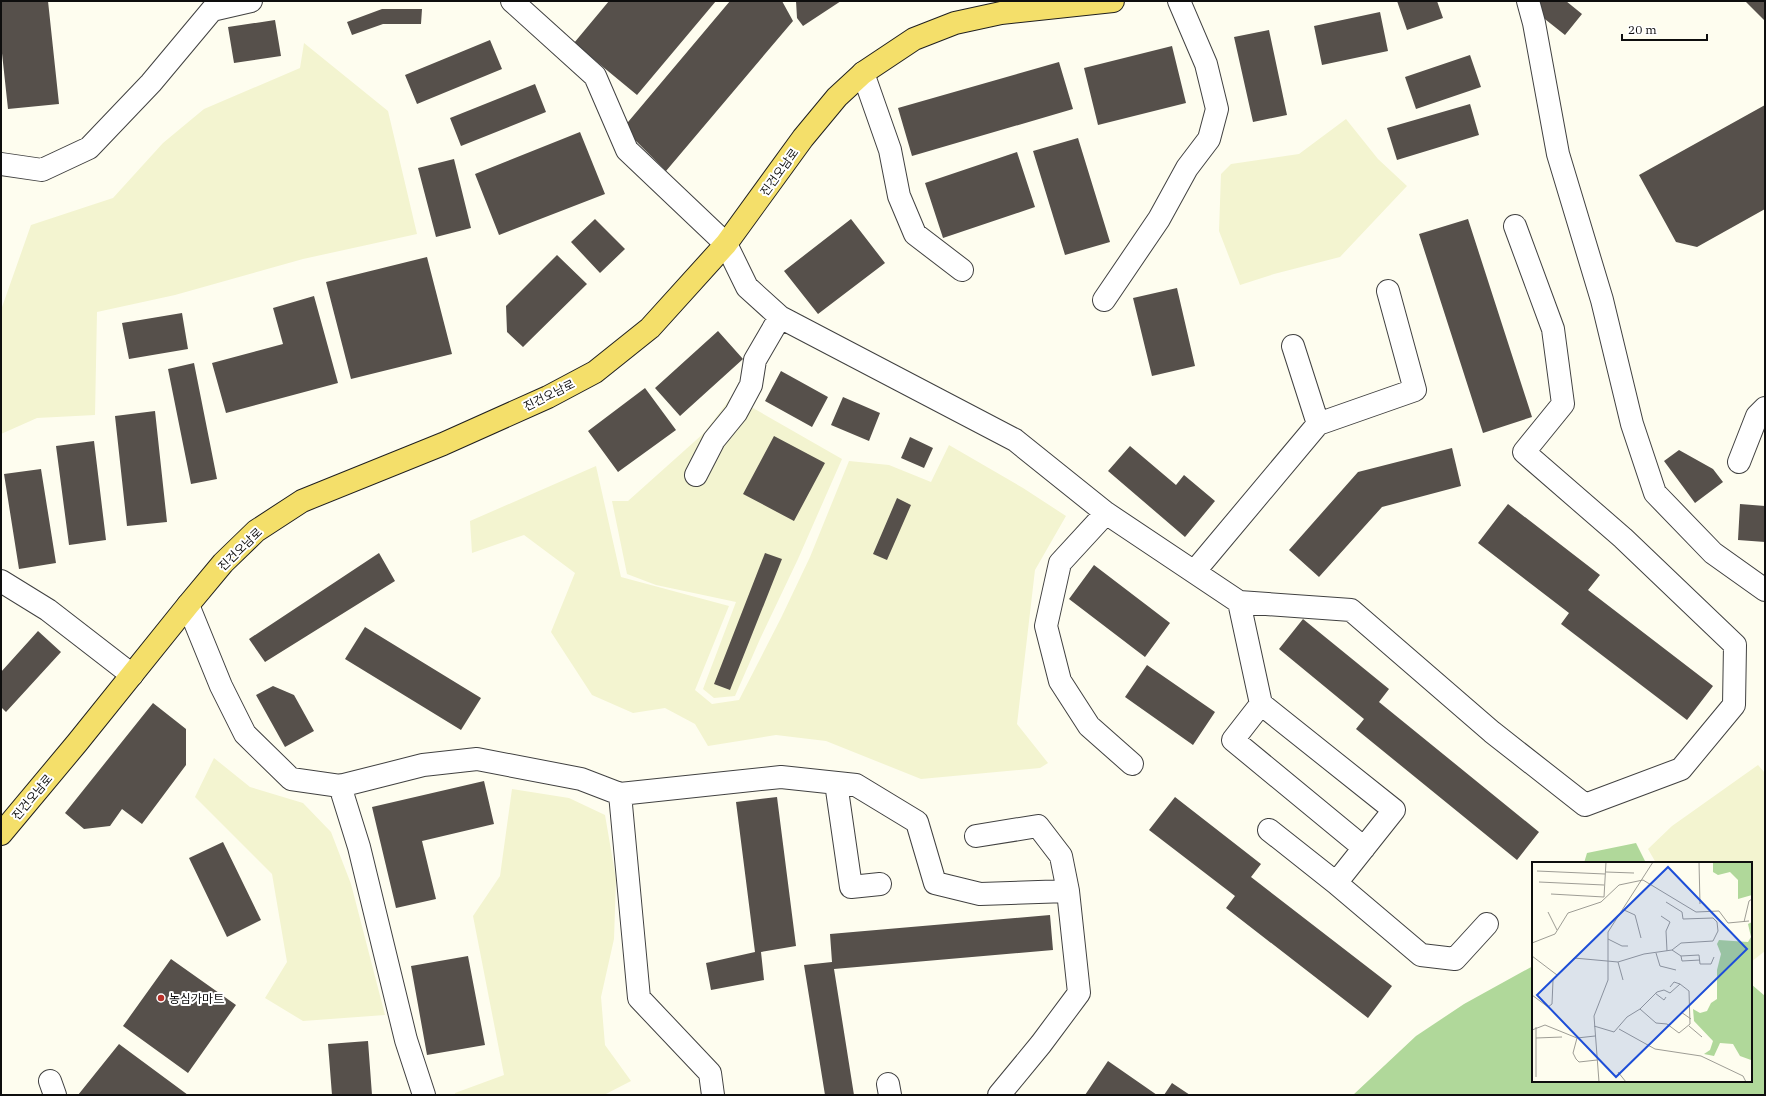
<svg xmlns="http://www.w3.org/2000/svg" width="1766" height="1096" viewBox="0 0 1766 1096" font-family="'IBM Plex Serif','Noto Sans KR',serif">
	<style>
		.farmland { fill: #f3f4d0 }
		.forest { fill: #b0d89a }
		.building { fill: #56504b }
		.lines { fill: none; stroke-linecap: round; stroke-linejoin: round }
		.minor-casing { stroke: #414141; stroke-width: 24 }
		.major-casing { stroke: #1f1f1f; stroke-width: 24 }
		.minor { stroke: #fff; stroke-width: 22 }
		.major { stroke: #f4df6a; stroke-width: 22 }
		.poi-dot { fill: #b9312a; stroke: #fff; stroke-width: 1.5 }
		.labels { text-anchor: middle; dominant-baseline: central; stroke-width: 4; stroke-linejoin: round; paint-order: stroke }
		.street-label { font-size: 12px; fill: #0e0e0e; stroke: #fff }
		.poi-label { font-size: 12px; fill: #0e0e0e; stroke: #fff; text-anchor: start }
		.inset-road { fill: none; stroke: #9e9d95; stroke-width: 1 }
		.view { fill: #1d4ed8; fill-opacity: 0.15; stroke: #1d4ed8; stroke-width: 2 }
		.inset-edge { fill: none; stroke: #0e0e0e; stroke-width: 2 }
	</style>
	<rect width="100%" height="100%" fill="#fefdef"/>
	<path class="farmland" d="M 304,43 L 388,111 L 417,234 L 303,259 L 175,295 L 97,312 L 95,415 L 37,418 L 1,434 L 1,310 L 31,225 L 113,198 L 163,143 L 204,109 L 300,68 Z
		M 1346,119 L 1378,159 L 1407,186 L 1340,257 L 1274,274 L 1240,285 L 1219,231 L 1221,174 L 1231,164 L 1299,154 Z
		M 732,396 L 842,459 L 798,559 L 760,639 L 735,696 L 714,698 L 703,689 L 736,602 L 656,585 L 627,574 L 612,501 L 628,501 L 704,433 Z
		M 949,445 L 1023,488 L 1066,516 L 1035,570 L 1017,724 L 1048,763 L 1040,768 L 921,779 L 826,741 L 776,735 L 708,746 L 695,724 L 665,708 L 633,713 L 592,695 L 551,632 L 575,573 L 524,535 L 472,553 L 470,521 L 596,466 L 621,577 L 729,606 L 695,690 L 712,704 L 739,700 L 781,618 L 810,557 L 849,461 L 889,465 L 931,482 Z
		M 214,758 L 250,787 L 303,803 L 331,832 L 351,884 L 385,1015 L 303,1021 L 265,998 L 287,962 L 272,874 L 195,797 Z
		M 1758,765 L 1765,773 L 1765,951 L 1751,962 L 1751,863 L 1656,863 L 1648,849 L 1672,826 Z
		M 512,789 L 569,798 L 605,815 L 616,879 L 614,939 L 601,997 L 605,1045 L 631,1081 L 604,1095 L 455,1095 L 455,1093 L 504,1075 L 473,916 L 500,876 Z"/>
	<path class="forest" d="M 1636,843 L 1646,863 L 1584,863 L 1587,853 Z
		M 1533,966 L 1533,1081 L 1751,1081 L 1751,984 L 1765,996 L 1765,1095 L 1353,1095 L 1416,1036 L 1464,1004 Z"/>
	<path class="building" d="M 1,1 L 48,1 L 59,104 L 8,109 L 1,44 Z
		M 609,1 L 716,1 L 637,95 L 574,43 Z
		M 730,1 L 782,1 L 793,21 L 666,171 L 623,128 Z
		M 796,1 L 841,1 L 803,26 L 797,18 Z
		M 1397,1 L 1437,1 L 1443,18 L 1407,30 Z
		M 1522,1 L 1566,1 L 1582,14 L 1565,35 Z
		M 1745,1 L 1765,1 L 1765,21 Z
		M 382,9 L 422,9 L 421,24 L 383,24 L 352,35 L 347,22 Z
		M 1380,12 L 1388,51 L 1322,65 L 1314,26 Z
		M 275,20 L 281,56 L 234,63 L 228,27 Z
		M 1269,30 L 1287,115 L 1253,122 L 1234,37 Z
		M 490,40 L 502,69 L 417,104 L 405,75 Z
		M 1172,46 L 1186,103 L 1098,125 L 1084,68 Z
		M 1470,55 L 1481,87 L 1416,109 L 1405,77 Z
		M 1059,62 L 1073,109 L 912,156 L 898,108 Z
		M 535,84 L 546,112 L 461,146 L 450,118 Z
		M 1470,104 L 1479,135 L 1397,160 L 1387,128 Z
		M 1765,105 L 1765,209 L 1697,247 L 1676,242 L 1639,175 Z
		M 580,132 L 605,194 L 499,235 L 475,174 Z
		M 1078,138 L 1110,242 L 1065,255 L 1033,151 Z
		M 1017,152 L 1035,207 L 943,238 L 925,183 Z
		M 454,159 L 471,228 L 436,237 L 418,168 Z
		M 595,219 L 625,249 L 600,273 L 571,242 Z
		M 851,219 L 885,263 L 818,314 L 784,271 Z
		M 1468,219 L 1532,417 L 1483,433 L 1419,234 Z
		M 557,255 L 587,284 L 523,347 L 507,332 L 506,306 Z
		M 427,257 L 452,354 L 351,379 L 326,282 Z
		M 1177,288 L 1195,366 L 1152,376 L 1133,298 Z
		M 314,296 L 338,383 L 226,413 L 212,363 L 283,344 L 273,308 Z
		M 182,313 L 188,349 L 129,359 L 122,323 Z
		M 718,331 L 743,359 L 680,416 L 655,388 Z
		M 194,363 L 217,479 L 191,484 L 168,369 Z
		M 781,371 L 828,397 L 812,427 L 765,401 Z
		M 645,388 L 676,430 L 618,472 L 588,431 Z
		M 843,397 L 880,413 L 869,441 L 831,425 Z
		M 155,411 L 167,522 L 127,526 L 115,416 Z
		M 774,436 L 825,463 L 794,521 L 743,494 Z
		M 910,437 L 933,448 L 924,468 L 901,458 Z
		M 94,441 L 106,540 L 69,545 L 56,446 Z
		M 1130,446 L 1176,485 L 1184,475 L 1215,501 L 1185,537 L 1108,471 Z
		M 1452,448 L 1461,486 L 1382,507 L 1319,577 L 1289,550 L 1358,472 Z
		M 1679,450 L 1713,469 L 1723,482 L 1695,503 L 1664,461 Z
		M 41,469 L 56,563 L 19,569 L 4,474 Z
		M 897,498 L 911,505 L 887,560 L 873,554 Z
		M 1508,504 L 1600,575 L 1588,590 L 1713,686 L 1687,720 L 1561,624 L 1569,613 L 1478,543 Z
		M 1740,504 L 1765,506 L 1765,542 L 1738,540 Z
		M 379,553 L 395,581 L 265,662 L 249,639 Z
		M 765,553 L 782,559 L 730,690 L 714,684 Z
		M 1094,565 L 1170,623 L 1145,657 L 1069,599 Z
		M 1303,619 L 1389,689 L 1379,702 L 1539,832 L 1517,860 L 1356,729 L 1364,719 L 1279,649 Z
		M 365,627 L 481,698 L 461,730 L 345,659 Z
		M 38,631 L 61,652 L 6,712 L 1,707 L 1,672 Z
		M 1147,665 L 1215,712 L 1193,745 L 1125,697 Z
		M 273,686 L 294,695 L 314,731 L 285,747 L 256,695 Z
		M 153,703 L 186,729 L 186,765 L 142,824 L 122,809 L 110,826 L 84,829 L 65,813 Z
		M 484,781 L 494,824 L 422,841 L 436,899 L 396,908 L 372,807 Z
		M 777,797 L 796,946 L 761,952 L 764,980 L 711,990 L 706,963 L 755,952 L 736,802 Z
		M 1175,797 L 1261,864 L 1251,877 L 1392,986 L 1368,1018 L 1226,908 L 1235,896 L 1149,830 Z
		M 223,842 L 261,920 L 227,937 L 189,858 Z
		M 1050,915 L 1053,950 L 834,969 L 854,1095 L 825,1095 L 804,965 L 832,962 L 830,934 Z
		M 468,956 L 485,1045 L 427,1055 L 411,966 Z
		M 171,959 L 236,1005 L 188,1073 L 123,1026 Z
		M 368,1041 L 372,1095 L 332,1095 L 328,1044 Z
		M 119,1044 L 188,1095 L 78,1095 Z
		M 1108,1061 L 1157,1095 L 1085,1095 Z
		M 1172,1083 L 1190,1095 L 1164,1095 Z"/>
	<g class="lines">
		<g class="minor-casing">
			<path id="minor" d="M 512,1 L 595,76 L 627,150 L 726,244 L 747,287 L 780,317 L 1015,440 L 1106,513 L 1239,602 L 1351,610 L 1492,732 L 1585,805 L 1681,769 L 1734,705 L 1735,645 L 1623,538 L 1524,452 L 1563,404 L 1553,329 L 1515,226
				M 1528,1 L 1534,23 L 1558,154 L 1602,300 L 1632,424 L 1655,493 L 1713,553 L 1765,590
				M 863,73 L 890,150 L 899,196 L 915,234 L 962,270
				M 1,164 L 42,170 L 89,148 L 151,83 L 212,10 L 251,1
				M 1104,300 L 1159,219 L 1187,168 L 1209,139 L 1217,109 L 1206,64 L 1179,1
				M 1293,346 L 1318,424
				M 1739,462 L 1757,416 L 1765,408
				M 696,475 L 714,440 L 736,413 L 751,385 L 755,360 L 780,317
				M 1106,513 L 1060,563 L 1046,626 L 1060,681 L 1089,726 L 1132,764
				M 1194,572 L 1318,424 L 1415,390 L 1388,291
				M 1,581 L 48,610 L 132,675
				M 1239,602 L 1261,704 L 1394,810 L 1336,883 L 1421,955 L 1455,959 L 1487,924
				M 188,605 L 221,686 L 245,734 L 291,779 L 340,786 L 423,765 L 477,759 L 581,779 L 620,794 L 781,777 L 856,785 L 917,822 L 935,883 L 980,894 L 1068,891 L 1079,993 L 1041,1044 L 999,1095
				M 1261,704 L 1233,740 L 1364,848
				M 836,783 L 851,887 L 880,884
				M 340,786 L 359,847 L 406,1040 L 424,1095
				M 620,794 L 639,998 L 710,1073 L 713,1095
				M 1269,830 L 1336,883
				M 976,836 L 1038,826 L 1061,856 L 1068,891
				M 50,1081 L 55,1095
				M 888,1084 L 890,1095"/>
		</g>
		<g class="major-casing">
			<path id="major" d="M 1,834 L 77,743 L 188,605 L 223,563 L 256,531 L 302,501 L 443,444 L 548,397 L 595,372 L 650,328 L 726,244 L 803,138 L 837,97 L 863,73 L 914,39 L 955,23 L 1001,13 L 1113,1"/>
		</g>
		<use href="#minor" class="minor"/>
		<use href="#major" class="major"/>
	</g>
	<circle class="poi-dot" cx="161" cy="998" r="4"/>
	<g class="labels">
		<g class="street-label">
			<text transform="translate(779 172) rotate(-54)">진건오남로</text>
			<text transform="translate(549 395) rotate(-26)">진건오남로</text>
			<text transform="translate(240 549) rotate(-44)">진건오남로</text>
			<text transform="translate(32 797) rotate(-50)">진건오남로</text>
		</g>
		<g class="poi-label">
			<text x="169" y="998">농심가마트</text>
		</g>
	</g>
	<g transform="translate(1532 862)">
		<rect width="220" height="220" fill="#fefdef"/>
		<path d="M 181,0 L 220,0 L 220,33 L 206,37 L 206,18 L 198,10 L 186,13 L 181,10 ZM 220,60 L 220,202 L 219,198 L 208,194 L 201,182 L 188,181 L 182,194 L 172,192 L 178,188 L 181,179 L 162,159 L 161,147 L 168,151 L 175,149 L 179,141 L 185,137 L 185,108 L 189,92 L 185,82 L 187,78 L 216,80 L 219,75 L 216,62 Z" fill="#b0d89a"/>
		<path class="inset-road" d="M 143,0 L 159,0M 167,0 L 168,42M 5,9 L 73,12M 74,10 L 102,11M 7,20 L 72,23M 19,32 L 72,35M 72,35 L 74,0M 92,48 L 103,53 L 109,76M 16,50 L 25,68M 129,54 L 138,60 L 134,69 L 135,89M 212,60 L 217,39 L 220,37M 76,77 L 90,84 L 96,84M 0,81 L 23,72 L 36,51 L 69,40 L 87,23 L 111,18 L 164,50 L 187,49 L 196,61 L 217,59M 140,88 L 149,94 L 167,93 L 168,102 L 179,102 L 182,95M 124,91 L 128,104 L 144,108M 0,94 L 25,113M 149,94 L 150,99 L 168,98M 86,100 L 91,118M 138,125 L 142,120 L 148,122M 123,131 L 132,138 L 134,135M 0,133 L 16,145 L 20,142 L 21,118 L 42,96 L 86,100 L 112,92 L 140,88 L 149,81 L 181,79 L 186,69 L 185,60 L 181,56 L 151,57 L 150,50 L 134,40M 149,150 L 159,157M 62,164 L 82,170 L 95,155 L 108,147 L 125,130 L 132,128 L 138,131 L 148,122 L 157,129 L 158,162 L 147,171 L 135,162 L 124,161 L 108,147M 157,164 L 170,175M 87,167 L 123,187 L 169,194 L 211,214 L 214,220M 0,168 L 13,163 L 45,176 L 63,174M 4,176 L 30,175M 45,176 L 41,191 L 44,197 L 47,200 L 65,198M 86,210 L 94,220M 4,215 L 4,165M 67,220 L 62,154 L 76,118 L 76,70 L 121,0"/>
		<path class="view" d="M 136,5 L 215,87 L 84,215 L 5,133 Z"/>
		<rect width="220" height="220" class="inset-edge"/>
	</g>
	<rect width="1766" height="1096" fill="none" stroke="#0e0e0e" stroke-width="4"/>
	<path d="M1622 34v6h85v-6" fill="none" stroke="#0e0e0e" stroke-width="2"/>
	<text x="1628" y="34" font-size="12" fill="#0e0e0e" stroke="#ffffff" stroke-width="3" paint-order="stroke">20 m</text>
</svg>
